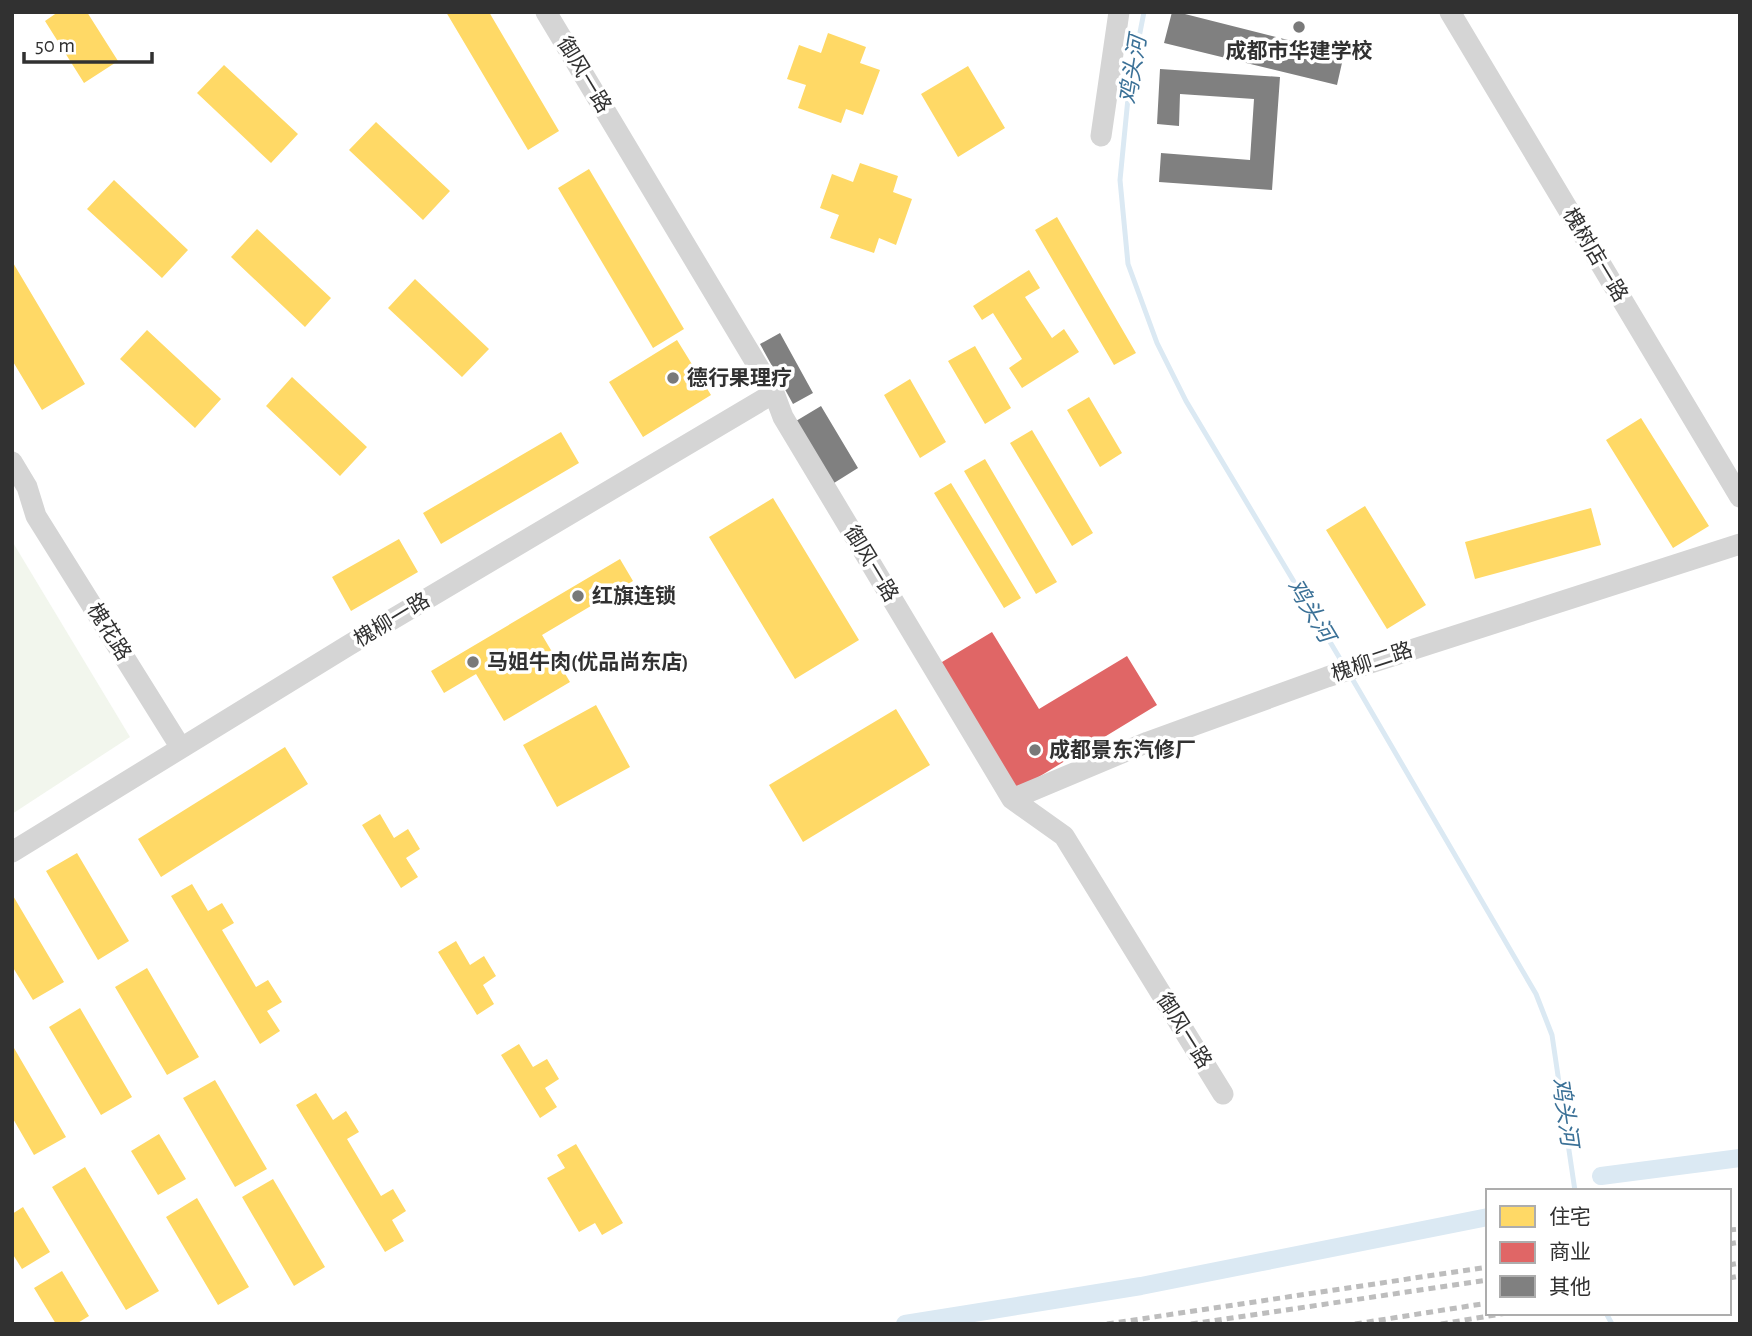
<svg xmlns="http://www.w3.org/2000/svg" width="1752" height="1336" viewBox="0 0 1752 1336" font-family="'Alegreya Sans','Noto Sans SC',sans-serif">
	<style>
		.green { fill: #f2f6ed }
		.homes { fill: #ffd966 }
		.shops { fill: #e06666 }
		.lines { fill: none; stroke-linecap: round; stroke-linejoin: round }
		.stream { stroke: #dbe9f3; stroke-width: 5 }
		.canal { stroke: #dbe9f3; stroke-width: 18 }
		.building { fill: #808080 }
		.minor { stroke: #d5d5d5; stroke-width: 21 }
		.rail { stroke: #bdbdbd; stroke-width: 5; stroke-dasharray: 7 5; stroke-linecap: butt }
		.poi-dot { fill: #797979; stroke: #fff; stroke-width: 2.5 }
		.labels { text-anchor: middle; dominant-baseline: central; stroke-width: 7; stroke-linejoin: round; paint-order: stroke }
		.poi-label { font-size: 21px; font-weight: bold; fill: #313131; stroke: #fff; text-anchor: start }
		.street-label { font-size: 21px; fill: #313131; stroke: #fff }
		.water-label { font-size: 23px; font-style: italic; fill: #3b7197; stroke: #fff }
	</style>
	<rect width="100%" height="100%" fill="#fff"/>
	<path class="green" d="M 12,541 L 130,737 L 12,814 Z"/>
	<path class="homes" d="M 58,12 L 87,12 L 118,61 L 84,83 L 45,21 Z
		M 446,12 L 489,12 L 559,131 L 528,150 Z
		M 828,33 L 866,47 L 860,63 L 880,70 L 863,115 L 846,109 L 841,123 L 798,108 L 806,85 L 787,79 L 799,45 L 821,53 Z
		M 224,65 L 298,134 L 271,163 L 197,93 Z
		M 968,66 L 1005,128 L 958,157 L 921,94 Z
		M 376,122 L 450,191 L 423,220 L 349,150 Z
		M 860,163 L 898,176 L 893,192 L 912,199 L 896,245 L 879,238 L 874,253 L 830,238 L 839,215 L 820,208 L 832,174 L 853,182 Z
		M 589,169 L 684,329 L 653,348 L 558,188 Z
		M 114,180 L 188,250 L 162,278 L 87,209 Z
		M 1057,217 L 1136,353 L 1114,365 L 1035,230 Z
		M 257,229 L 331,298 L 305,327 L 231,257 Z
		M 12,261 L 85,384 L 42,410 L 12,360 Z
		M 1029,270 L 1040,288 L 1025,297 L 1052,338 L 1064,329 L 1079,352 L 1022,388 L 1009,368 L 1022,359 L 993,313 L 982,320 L 973,306 Z
		M 415,279 L 489,349 L 462,377 L 388,308 Z
		M 147,330 L 221,399 L 195,428 L 120,359 Z
		M 677,340 L 711,395 L 643,437 L 609,382 Z
		M 975,346 L 1011,408 L 985,424 L 948,361 Z
		M 292,377 L 367,447 L 340,476 L 266,406 Z
		M 910,379 L 946,442 L 920,458 L 884,395 Z
		M 1089,397 L 1122,453 L 1100,467 L 1067,410 Z
		M 1641,418 L 1709,526 L 1673,548 L 1606,440 Z
		M 1032,430 L 1093,533 L 1072,546 L 1010,443 Z
		M 561,432 L 579,463 L 441,544 L 423,513 Z
		M 985,459 L 1057,582 L 1036,594 L 964,471 Z
		M 951,483 L 1021,598 L 1004,608 L 934,493 Z
		M 773,498 L 859,640 L 795,679 L 709,537 Z
		M 1365,506 L 1426,605 L 1387,629 L 1326,530 Z
		M 1591,508 L 1601,545 L 1475,579 L 1465,542 Z
		M 399,539 L 418,572 L 351,611 L 332,577 Z
		M 620,559 L 633,581 L 542,635 L 570,682 L 504,721 L 476,674 L 444,693 L 431,671 Z
		M 596,705 L 630,767 L 557,807 L 523,745 Z
		M 896,709 L 930,765 L 803,842 L 769,785 Z
		M 285,747 L 308,784 L 161,877 L 138,839 Z
		M 380,814 L 394,838 L 408,829 L 420,849 L 406,858 L 418,877 L 401,888 L 362,825 Z
		M 77,853 L 129,941 L 98,960 L 46,871 Z
		M 192,884 L 208,911 L 222,903 L 234,923 L 222,930 L 256,987 L 268,980 L 282,1002 L 267,1011 L 280,1031 L 260,1044 L 171,896 Z
		M 12,894 L 64,982 L 33,1000 L 12,966 Z
		M 456,941 L 470,965 L 484,956 L 496,976 L 483,985 L 494,1004 L 477,1015 L 438,952 Z
		M 147,968 L 199,1057 L 167,1075 L 115,987 Z
		M 80,1008 L 132,1097 L 101,1115 L 49,1027 Z
		M 519,1044 L 533,1067 L 547,1059 L 559,1079 L 545,1088 L 557,1107 L 540,1118 L 501,1055 Z
		M 14,1048 L 66,1137 L 34,1155 L 12,1117 L 12,1049 Z
		M 215,1080 L 267,1169 L 235,1187 L 183,1098 Z
		M 316,1093 L 333,1120 L 346,1111 L 359,1132 L 347,1139 L 381,1196 L 393,1189 L 406,1211 L 392,1220 L 404,1241 L 385,1252 L 296,1105 Z
		M 159,1134 L 186,1179 L 158,1195 L 131,1151 Z
		M 576,1144 L 623,1223 L 602,1235 L 595,1223 L 579,1232 L 547,1178 L 565,1168 L 557,1155 Z
		M 85,1167 L 159,1291 L 126,1310 L 52,1187 Z
		M 273,1179 L 325,1267 L 294,1286 L 242,1197 Z
		M 197,1198 L 249,1287 L 218,1305 L 166,1217 Z
		M 23,1207 L 50,1252 L 22,1269 L 12,1253 L 12,1214 Z
		M 62,1271 L 89,1316 L 76,1324 L 56,1324 L 34,1288 Z"/>
	<path class="shops" d="M 992,632 L 1039,709 L 1127,656 L 1157,705 L 1014,792 L 937,665 Z"/>
	<g class="lines">
		<path class="stream" d="M 1144,12 L 1129,88 L 1120,180 L 1128,264 L 1157,343 L 1186,401 L 1345,667
			M 1350,675 L 1536,994 L 1552,1035 L 1575,1191
			M 1606,1313 L 1612,1324"/>
		<path class="canal" d="M 1601,1176 L 1740,1158
			M 905,1324 L 1141,1286 L 1488,1217"/>
	</g>
	<path class="building" d="M 1172,12 L 1177,12 L 1344,54 L 1337,85 L 1164,43 Z
		M 1160,69 L 1280,77 L 1272,190 L 1159,182 L 1161,153 L 1250,160 L 1254,99 L 1180,94 L 1179,126 L 1157,124 Z
		M 780,333 L 813,393 L 793,404 L 760,344 Z
		M 821,406 L 858,468 L 834,483 L 796,421 Z"/>
	<g class="lines">
		<path class="minor" d="M 546,12 L 774,393 L 783,417 L 1012,799 L 1064,836 L 1223,1094
			M 1450,12 L 1740,497
			M 1101,136 L 1119,12
			M 12,462 L 27,487 L 36,516 L 181,748
			M 1012,799 L 1148,742 L 1327,677 L 1740,544
			M 12,852 L 349,645 L 774,393"/>
		<path class="rail" d="M 1729,1230 L 1740,1229
			M 1729,1244 L 1740,1242
			M 1729,1265 L 1740,1263
			M 1729,1278 L 1740,1276
			M 1107,1324 L 1488,1267
			M 1191,1324 L 1488,1280
			M 1355,1324 L 1488,1303
			M 1441,1324 L 1507,1313"/>
	</g>
	<g class="poi-dot">
		<circle cx="1299" cy="27" r="7"/>
		<circle cx="673" cy="378" r="7"/>
		<circle cx="578" cy="596" r="7"/>
		<circle cx="473" cy="662" r="7"/>
		<circle cx="1035" cy="750" r="7"/>
	</g>
	<g class="labels">
		<g class="poi-label">
			<text x="1299" y="51" text-anchor="middle">成都市华建学校</text>
			<text x="687" y="378">德行果理疗</text>
			<text x="592" y="596">红旗连锁</text>
			<text x="487" y="662">马姐牛肉(优品尚东店)</text>
			<text x="1049" y="750">成都景东汽修厂</text>
		</g>
		<g class="street-label">
			<text transform="translate(584 75) rotate(59)">御风一路</text>
			<text transform="translate(1595 255) rotate(59)">槐树店一路</text>
			<text transform="translate(871 564) rotate(59)">御风一路</text>
			<text transform="translate(392 620) rotate(-31)">槐柳一路</text>
			<text transform="translate(109 632) rotate(58)">槐花路</text>
			<text transform="translate(1372 662) rotate(-18)">槐柳二路</text>
			<text transform="translate(1184 1031) rotate(58)">御风一路</text>
		</g>
		<g class="water-label">
			<text transform="translate(1134 70) rotate(-81)">鸡头河</text>
			<text transform="translate(1310 611) rotate(59)">鸡头河</text>
			<text transform="translate(1564 1112) rotate(82)">鸡头河</text>
		</g>
	</g>
	<rect width="1752" height="1336" fill="none" stroke="#313131" stroke-width="28"/>
	<rect x="1486" y="1189" width="245" height="126" fill="#ffffff" stroke="#adadad" stroke-width="2"/>
	<rect x="1500" y="1206" width="35" height="21" fill="#ffd966" stroke="#adadad" stroke-width="2"/>
	<text x="1549" y="1224" font-size="21" fill="#313131">住宅</text>
	<rect x="1500" y="1242" width="35" height="21" fill="#e06666" stroke="#adadad" stroke-width="2"/>
	<text x="1549" y="1259" font-size="21" fill="#313131">商业</text>
	<rect x="1500" y="1276" width="35" height="21" fill="#808080" stroke="#adadad" stroke-width="2"/>
	<text x="1549" y="1294" font-size="21" fill="#313131">其他</text>
	<path d="M24 52v10h128v-10" fill="none" stroke="#313131" stroke-width="3.5"/>
	<text x="35" y="52" font-size="21" fill="#313131" stroke="#ffffff" stroke-width="5" paint-order="stroke">50 m</text>
</svg>
